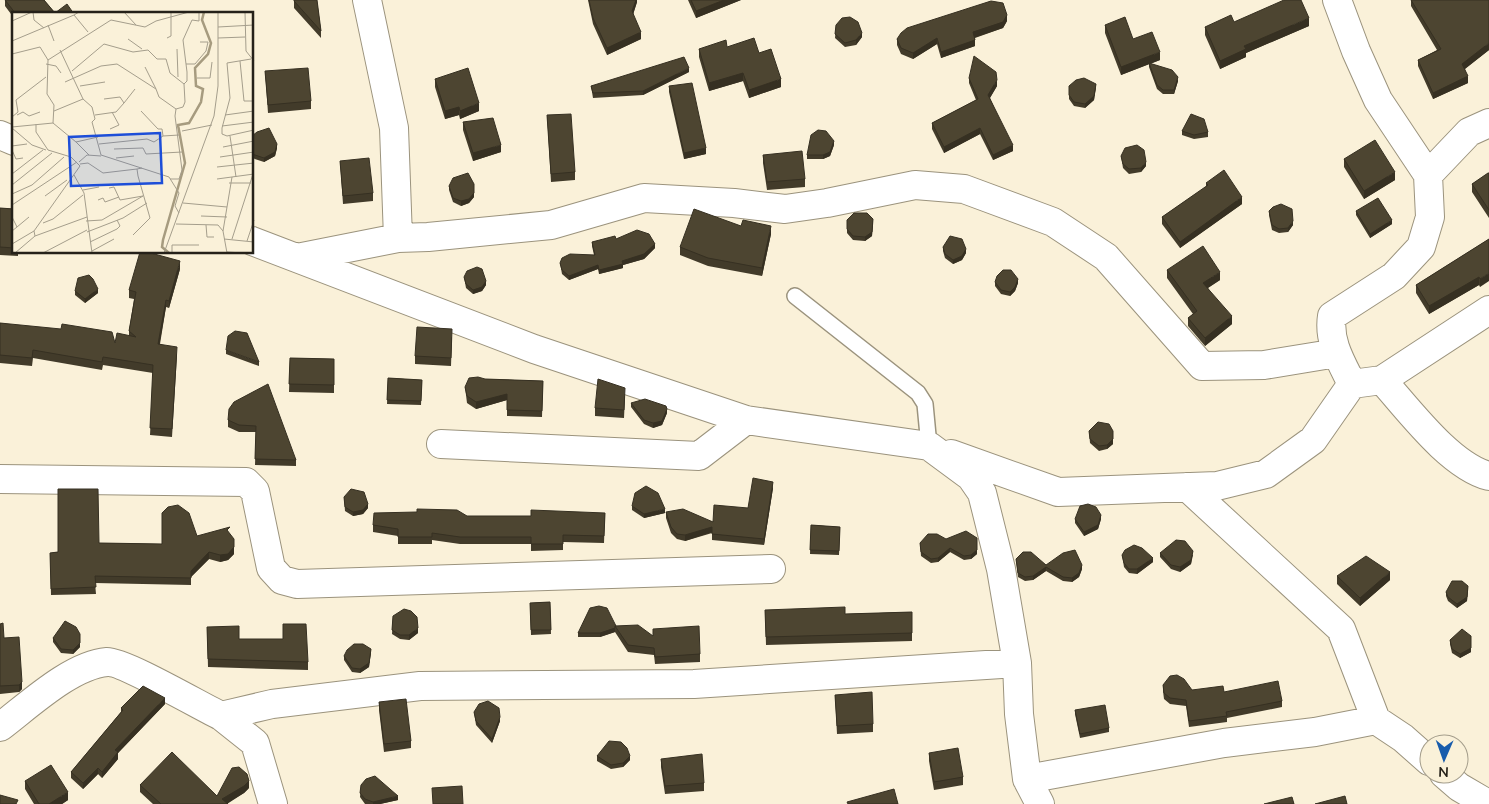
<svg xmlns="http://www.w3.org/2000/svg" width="1489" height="804" viewBox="0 0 1489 804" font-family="Mulish,sans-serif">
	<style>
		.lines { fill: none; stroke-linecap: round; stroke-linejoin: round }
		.lane-casing { stroke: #9b937d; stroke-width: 18 }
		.street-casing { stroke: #9b937d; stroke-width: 30 }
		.lane { stroke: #fff; stroke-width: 15 }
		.street { stroke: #fff; stroke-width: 28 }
		.wall { fill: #423b2a }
		.shaded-wall { fill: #363022 }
		.building { fill: #4d4531; stroke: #363022 }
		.inset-river { fill: none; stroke: #a69b7f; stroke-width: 2.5 }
		.inset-road { fill: none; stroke: #a59e8c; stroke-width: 1 }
		.view { fill: #1d4ed8; fill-opacity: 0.15; stroke: #1d4ed8; stroke-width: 2.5 }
		.inset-edge { fill: none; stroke: #252119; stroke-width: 2.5 }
	</style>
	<rect width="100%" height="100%" fill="#faf1d9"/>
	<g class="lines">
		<g class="lane-casing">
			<path id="lane" d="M 795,296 L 918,393 L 925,404 L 929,446"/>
		</g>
		<g class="street-casing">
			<path id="street" d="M 1337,0 L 1356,51 L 1378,100 L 1428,175
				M 1489,123 L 1469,132 L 1428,175 L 1430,217 L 1421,247 L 1394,276 L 1332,316 C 1328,341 1341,362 1352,384 L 1382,380 C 1409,410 1450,466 1489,476
				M 0,135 L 14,141
				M 398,238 L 428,237 L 551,225 L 644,198 L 734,203 L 785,209 L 827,203 L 915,185 L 964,189 L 1053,222 L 1106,257 L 1202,366 L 1264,365 L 1337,353
				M 252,241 L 534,349 L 746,420 L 929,446 L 971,477 L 982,493 L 1001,569 L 1017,663 L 1019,714 L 1027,779 L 1040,804
				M 297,258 L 398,238 L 394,128 L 367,0
				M 1382,380 L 1489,310
				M 441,444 L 699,456 L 746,420
				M 951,454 L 1058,492 L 1217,486 L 1266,474 L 1313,440 L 1352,384
				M 0,479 L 246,482 L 255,491 L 271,568 L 282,580 L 297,584 L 771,569
				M 1187,487 L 1341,629 L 1376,720
				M 221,716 L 255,743 L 273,804
				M 0,727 C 28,706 71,665 107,662 C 123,661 202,707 221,716 L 272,704 L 420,686 L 694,684 L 1017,663
				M 1444,774 L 1459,787 L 1488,804
				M 1027,779 L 1224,743 L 1315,732 L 1376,720 L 1403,738 L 1429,761"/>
		</g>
		<use href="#lane" class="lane"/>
		<use href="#street" class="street"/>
	</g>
	<path class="wall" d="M 5,0 L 44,0 L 55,13 L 74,14 L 14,14 L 14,18 L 5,6 Z
		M 294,0 L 317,0 L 321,31 L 321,38 L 294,8 Z
		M 588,0 L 637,0 L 637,2 L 633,14 L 641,39 L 607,55 L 593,24 Z
		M 688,0 L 741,0 L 696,18 Z
		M 1411,0 L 1489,50 L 1465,69 L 1468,83 L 1433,99 L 1418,66 L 1418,60 L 1437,50 L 1411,6 Z
		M 1007,21 L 1003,28 L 975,38 L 975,46 L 941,58 L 937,44 L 913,59 L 901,54 L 897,45 L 897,39 Z
		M 1234,22 L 1309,26 L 1246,53 L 1246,57 L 1220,69 L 1205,35 L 1205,27 Z
		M 836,25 L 862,37 L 856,45 L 845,47 L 835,38 Z
		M 1105,25 L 1133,39 L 1160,60 L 1150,64 L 1178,81 L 1174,94 L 1163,94 L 1157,89 L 1149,67 L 1149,64 L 1121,75 L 1105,33 Z
		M 727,47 L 759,53 L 781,87 L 749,98 L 743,81 L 709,91 L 699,57 L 699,49 Z
		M 265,71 L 311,101 L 311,109 L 268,113 Z
		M 689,72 L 643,95 L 593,98 L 591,86 Z
		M 969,78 L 997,86 L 990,98 L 1013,151 L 993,160 L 980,134 L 944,153 L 932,129 L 932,123 L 976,100 L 969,83 Z
		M 435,79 L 479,111 L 460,119 L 459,115 L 445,119 L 435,87 Z
		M 669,86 L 706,154 L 684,159 L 669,92 Z
		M 1096,88 L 1094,100 L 1085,108 L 1074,106 L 1069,99 L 1069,95 Z
		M 547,115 L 575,172 L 575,180 L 551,182 Z
		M 463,122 L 501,152 L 473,161 L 463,130 Z
		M 1182,131 L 1208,132 L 1208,137 L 1194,139 L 1182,135 Z
		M 252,136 L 277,148 L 275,156 L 264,162 L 252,158 Z
		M 834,145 L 830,156 L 823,159 L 807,159 L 807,155 Z
		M 763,155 L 805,179 L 805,187 L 767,190 L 763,163 Z
		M 1121,156 L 1146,166 L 1141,172 L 1129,174 L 1123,168 Z
		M 1344,159 L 1395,180 L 1364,199 L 1344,167 Z
		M 340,161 L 373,193 L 373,201 L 343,204 Z
		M 1489,173 L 1489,218 L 1472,192 L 1472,184 Z
		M 1206,183 L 1242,204 L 1180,248 L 1162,224 L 1162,217 L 1206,187 Z
		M 474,184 L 474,197 L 469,203 L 461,206 L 453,202 L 449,190 L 449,186 Z
		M 0,208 L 14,209 L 14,252 L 18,252 L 18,256 L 0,255 Z
		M 1269,211 L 1293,225 L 1288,232 L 1279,233 L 1272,230 L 1269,215 Z
		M 1356,211 L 1392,224 L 1370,238 L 1356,215 Z
		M 847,220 L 873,223 L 872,236 L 865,241 L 853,240 L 847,233 Z
		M 741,226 L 771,234 L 762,276 L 708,266 L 680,255 L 680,247 Z
		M 616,239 L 655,248 L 644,259 L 623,265 L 623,268 L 599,274 L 598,269 L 569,280 L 562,274 L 560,263 L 594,255 L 592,246 L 592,242 Z
		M 1489,239 L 1480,287 L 1479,285 L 1429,314 L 1416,293 L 1416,285 Z
		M 943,247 L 966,253 L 962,260 L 953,264 L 945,258 L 943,251 Z
		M 180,269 L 169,308 L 166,307 L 160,344 L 177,355 L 172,437 L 150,435 L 153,373 L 103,365 L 102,370 L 33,358 L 32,366 L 0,363 L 0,323 L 115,343 L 129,336 L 129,331 L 134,299 L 129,298 L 129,290 Z
		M 1167,270 L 1220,280 L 1208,288 L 1232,324 L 1205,346 L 1188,326 L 1188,318 L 1193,314 L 1167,278 Z
		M 464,277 L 486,285 L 482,291 L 473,294 L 466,288 Z
		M 995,282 L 1018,283 L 1015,291 L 1010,296 L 1001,294 L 995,286 Z
		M 75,291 L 98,293 L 85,303 L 75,295 Z
		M 452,337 L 451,366 L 415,364 L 415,356 Z
		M 226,350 L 259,362 L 259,366 L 226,354 Z
		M 290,358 L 334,359 L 334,393 L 289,392 Z
		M 388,378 L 422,380 L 421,405 L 387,404 Z
		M 485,379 L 543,381 L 542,417 L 507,416 L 507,400 L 476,409 L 467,403 L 465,387 Z
		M 625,396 L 624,418 L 595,416 L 595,408 Z
		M 234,402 L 296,460 L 296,466 L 255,465 L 256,432 L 239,432 L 228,427 L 228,420 Z
		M 631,403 L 667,413 L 662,425 L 653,428 L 644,424 L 631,407 Z
		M 1089,431 L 1113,435 L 1113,444 L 1107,449 L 1099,451 L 1090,443 Z
		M 773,488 L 764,545 L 712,540 L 712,533 L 685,541 L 677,539 L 671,533 L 666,518 L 666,512 L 713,522 L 748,508 Z
		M 344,497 L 368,508 L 363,514 L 353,516 L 345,511 Z
		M 632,506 L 665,513 L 644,518 L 632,510 Z
		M 605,513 L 604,543 L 563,542 L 563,550 L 531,551 L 531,544 L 460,544 L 432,540 L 432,544 L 398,544 L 398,536 L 373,532 L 373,525 L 467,516 L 531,516 Z
		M 1075,519 L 1101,519 L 1098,529 L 1084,536 L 1075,523 Z
		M 811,525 L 840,527 L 839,555 L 810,554 Z
		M 230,534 L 234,546 L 234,554 L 228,560 L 220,562 L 209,559 L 191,577 L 191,585 L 95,583 L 96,594 L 51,595 L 50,553 L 58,552 L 99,543 L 162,544 L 197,536 Z
		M 977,538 L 977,554 L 971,559 L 964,560 L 950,552 L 938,562 L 931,563 L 921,556 L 920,543 L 946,539 Z
		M 1160,553 L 1193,555 L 1191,564 L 1180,572 L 1171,569 L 1160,557 Z
		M 1122,555 L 1153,562 L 1137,574 L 1129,573 L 1124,567 Z
		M 1016,559 L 1046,565 L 1082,569 L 1079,577 L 1072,582 L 1063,581 L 1046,571 L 1033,580 L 1025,581 L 1018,577 Z
		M 1337,576 L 1390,580 L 1360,606 L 1337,584 Z
		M 1468,590 L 1467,601 L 1457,608 L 1448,601 L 1446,596 L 1446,592 Z
		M 550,602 L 551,634 L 531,635 L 530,603 Z
		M 765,610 L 845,614 L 912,612 L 912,641 L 766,645 Z
		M 393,616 L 418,633 L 409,640 L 400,639 L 392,634 Z
		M 0,624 L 4,638 L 22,689 L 19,692 L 0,694 Z
		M 616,626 L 653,636 L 653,629 L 700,654 L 700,662 L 655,664 L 654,655 L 628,652 L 615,632 L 600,637 L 578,637 L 578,633 Z
		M 207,627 L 239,639 L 308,662 L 308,670 L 208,667 Z
		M 1471,636 L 1471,652 L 1460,658 L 1452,653 L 1450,644 L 1450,640 Z
		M 53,638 L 80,639 L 80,647 L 73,654 L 61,653 L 53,642 Z
		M 371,653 L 369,667 L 360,673 L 352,672 L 344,660 L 344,656 Z
		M 1163,685 L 1192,690 L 1224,692 L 1282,701 L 1282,707 L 1227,718 L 1227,722 L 1189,727 L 1186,706 L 1170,704 L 1164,699 L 1163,691 Z
		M 835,695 L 873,724 L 873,732 L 837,734 Z
		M 379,702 L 411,741 L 411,748 L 384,752 L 379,710 Z
		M 165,704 L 118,753 L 118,759 L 102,778 L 98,774 L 83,789 L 71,778 L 71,772 L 121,712 L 121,708 Z
		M 1075,710 L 1109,728 L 1109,732 L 1080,738 L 1075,714 Z
		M 474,712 L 500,721 L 492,743 L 476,725 Z
		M 929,753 L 963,777 L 963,785 L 934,790 L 929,761 Z
		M 597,756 L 630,760 L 623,767 L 611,769 L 597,761 Z
		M 661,759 L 704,783 L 704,791 L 665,794 L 661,767 Z
		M 25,781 L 68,800 L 62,804 L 34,804 L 25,789 Z
		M 140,785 L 217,796 L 249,788 L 244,793 L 227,803 L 228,804 L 153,804 L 140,792 Z
		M 361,785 L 398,800 L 380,804 L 365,804 L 360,797 Z"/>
	<path class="shaded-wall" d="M 636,0 L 637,0 L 637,2 L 632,18 L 632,11 Z
		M 724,0 L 741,0 L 696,18 L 696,11 Z
		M 1007,15 L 1007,21 L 1003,28 L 973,38 L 973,32 Z
		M 1309,18 L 1309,26 L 1246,53 L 1246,57 L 1220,69 L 1220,61 L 1244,46 Z
		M 641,32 L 641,39 L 607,55 L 607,48 Z
		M 862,33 L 862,37 L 856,45 L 856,40 Z
		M 937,38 L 937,44 L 913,59 L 913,53 Z
		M 975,40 L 975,46 L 941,58 L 941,52 Z
		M 1489,43 L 1489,50 L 1462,71 L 1462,64 Z
		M 1160,52 L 1160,60 L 1121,75 L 1121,67 Z
		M 689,68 L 689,72 L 643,95 L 643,91 Z
		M 743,73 L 743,81 L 709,91 L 709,83 Z
		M 1468,76 L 1468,83 L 1433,99 L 1433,93 Z
		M 1178,77 L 1178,81 L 1174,94 L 1174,90 Z
		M 781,79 L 781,87 L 749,98 L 749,90 Z
		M 997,80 L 997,86 L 988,101 L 988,95 Z
		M 1096,84 L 1094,100 L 1085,108 L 1085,104 Z
		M 479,103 L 479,111 L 460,119 L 460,111 Z
		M 459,107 L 459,115 L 445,119 L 445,111 Z
		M 980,128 L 980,134 L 944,153 L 944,147 Z
		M 834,141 L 834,145 L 830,156 L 823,159 L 823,155 Z
		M 277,144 L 277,148 L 275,156 L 264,162 L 264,158 Z
		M 501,145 L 501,152 L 473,161 L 473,153 Z
		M 1013,145 L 1013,151 L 993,160 L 993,155 Z
		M 706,148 L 706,154 L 684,159 L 684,153 Z
		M 1146,162 L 1146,166 L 1141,172 L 1141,168 Z
		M 1395,172 L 1395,180 L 1364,199 L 1364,191 Z
		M 474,193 L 474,197 L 469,203 L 461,206 L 461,201 Z
		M 1242,197 L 1242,204 L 1180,248 L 1180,242 Z
		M 873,219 L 872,236 L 865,241 L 865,237 Z
		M 1392,220 L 1392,224 L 1370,238 L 1370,234 Z
		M 1293,221 L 1293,225 L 1288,232 L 1288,228 Z
		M 771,226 L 771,234 L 762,276 L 762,268 Z
		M 655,244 L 655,248 L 644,259 L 623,265 L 623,268 L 599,274 L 599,270 Z
		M 966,249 L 966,253 L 962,260 L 953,264 L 953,260 Z
		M 180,261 L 180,269 L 169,308 L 169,301 Z
		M 598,265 L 598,269 L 569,280 L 569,276 Z
		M 1220,272 L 1220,280 L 1203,291 L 1203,283 Z
		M 1489,273 L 1489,281 L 1480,287 L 1480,279 Z
		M 1479,277 L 1479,285 L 1429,314 L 1429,306 Z
		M 1018,279 L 1018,283 L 1015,291 L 1010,296 L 1010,292 Z
		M 486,281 L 486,285 L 482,291 L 473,294 L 473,290 Z
		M 98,289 L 98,293 L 85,303 L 85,299 Z
		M 166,300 L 166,307 L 158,352 L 158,344 Z
		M 1232,316 L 1232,324 L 1205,346 L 1205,338 Z
		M 507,394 L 507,400 L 476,409 L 476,402 Z
		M 667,409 L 667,413 L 662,425 L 653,428 L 653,423 Z
		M 1113,431 L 1113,444 L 1107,449 L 1107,445 Z
		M 773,482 L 773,488 L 764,545 L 764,539 Z
		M 368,504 L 368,508 L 363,514 L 353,516 L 353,512 Z
		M 665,509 L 665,513 L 644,518 L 644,514 Z
		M 1101,515 L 1101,519 L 1098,529 L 1084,536 L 1084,532 Z
		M 712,527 L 712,532 L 685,541 L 685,535 Z
		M 234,539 L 234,554 L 228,560 L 220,562 L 220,555 Z
		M 950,548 L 950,552 L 938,562 L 938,558 Z
		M 977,550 L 977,554 L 971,559 L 971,555 Z
		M 1193,551 L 1191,564 L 1180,572 L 1180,567 Z
		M 209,552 L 209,559 L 191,577 L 191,571 Z
		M 1153,558 L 1153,562 L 1137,574 L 1137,569 Z
		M 1082,565 L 1082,569 L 1079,577 L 1072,582 L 1072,578 Z
		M 1046,567 L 1046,571 L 1033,580 L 1033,576 Z
		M 1390,572 L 1390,580 L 1360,606 L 1360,598 Z
		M 1468,586 L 1467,601 L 1457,608 L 1457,604 Z
		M 418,628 L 418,633 L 409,640 L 409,635 Z
		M 615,628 L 615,632 L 600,637 L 600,633 Z
		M 80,634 L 80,647 L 73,654 L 73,650 Z
		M 1471,648 L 1471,652 L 1460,658 L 1460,654 Z
		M 371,649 L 369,667 L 360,673 L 360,669 Z
		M 22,682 L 22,689 L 19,692 L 19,685 Z
		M 165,698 L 165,704 L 118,753 L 118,759 L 102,778 L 102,772 L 115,750 Z
		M 500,717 L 500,721 L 492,743 L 492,739 Z
		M 630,756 L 630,760 L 623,767 L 623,763 Z
		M 98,768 L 98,774 L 83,789 L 83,783 Z
		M 249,781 L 249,788 L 244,793 L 227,804 L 222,799 Z
		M 68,792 L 68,800 L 62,804 L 49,804 Z
		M 398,796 L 398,800 L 380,804 L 373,804 L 373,802 Z"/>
	<path class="building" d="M 5,0 L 44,0 L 55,13 L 67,4 L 74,14 L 16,14 Z
		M 294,0 L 317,0 L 321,31 L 294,1 Z
		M 589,0 L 636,0 L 632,11 L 641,32 L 607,48 L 593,18 Z
		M 691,0 L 724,0 L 696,11 Z
		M 1284,0 L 1301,0 L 1309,18 L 1244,46 L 1246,49 L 1220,61 L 1205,27 L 1231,15 L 1234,22 Z
		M 1411,0 L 1489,0 L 1489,43 L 1462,64 L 1468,76 L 1433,93 L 1418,60 L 1441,49 Z
		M 991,1 L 1003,3 L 1007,15 L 1003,22 L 973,32 L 975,40 L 941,52 L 937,38 L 913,53 L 901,48 L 897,39 L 901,33 L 907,28 Z
		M 850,17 L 858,22 L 862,33 L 856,40 L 845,43 L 835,34 L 836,25 L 842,18 Z
		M 1125,17 L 1133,39 L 1152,32 L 1160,52 L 1121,67 L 1105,25 Z
		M 754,38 L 759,53 L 771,49 L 781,79 L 749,90 L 743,73 L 709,83 L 699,49 L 726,40 L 727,47 Z
		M 974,56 L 996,72 L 997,80 L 988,95 L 1013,145 L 993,155 L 980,128 L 944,147 L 932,123 L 978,99 L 969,78 Z
		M 684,57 L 689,68 L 643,91 L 593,93 L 591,86 Z
		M 1149,63 L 1172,70 L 1178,77 L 1174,90 L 1163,90 L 1157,85 Z
		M 308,68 L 311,101 L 268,105 L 265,71 Z
		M 468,68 L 479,103 L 460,111 L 459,107 L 445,111 L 435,79 Z
		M 1084,78 L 1096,84 L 1094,96 L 1085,104 L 1074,102 L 1069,95 L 1069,86 L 1076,80 Z
		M 692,83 L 706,148 L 684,153 L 669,86 Z
		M 571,114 L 575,172 L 551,174 L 547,115 Z
		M 1191,114 L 1204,119 L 1208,132 L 1194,135 L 1182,131 Z
		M 493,118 L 501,145 L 473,153 L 463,122 Z
		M 269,128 L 277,144 L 275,152 L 264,158 L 252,154 L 252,136 L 257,132 Z
		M 818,130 L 826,131 L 834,141 L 830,152 L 823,155 L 807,155 L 811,135 Z
		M 1375,140 L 1395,172 L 1364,191 L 1344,159 Z
		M 1137,145 L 1144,150 L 1146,162 L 1141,168 L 1129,169 L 1123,164 L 1121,156 L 1125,148 Z
		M 802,151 L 805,179 L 767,182 L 763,155 Z
		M 369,158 L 373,193 L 343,196 L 340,161 Z
		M 1224,170 L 1242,197 L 1180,242 L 1162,217 L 1208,185 L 1206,183 Z
		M 468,173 L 474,184 L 474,193 L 469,199 L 461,201 L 453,198 L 449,186 L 453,178 Z
		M 1488,173 L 1489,173 L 1489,210 L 1472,184 Z
		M 1378,198 L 1392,220 L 1370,234 L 1356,211 Z
		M 1281,204 L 1292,209 L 1293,221 L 1288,228 L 1279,229 L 1272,225 L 1269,211 L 1273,207 Z
		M 0,208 L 14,209 L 14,248 L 0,247 Z
		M 694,209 L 741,226 L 743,220 L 771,226 L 762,268 L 708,258 L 680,247 Z
		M 854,213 L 867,213 L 873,219 L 872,232 L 865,237 L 853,236 L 847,229 L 847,220 Z
		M 637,230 L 649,234 L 655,244 L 644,254 L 622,261 L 623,264 L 599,270 L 598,265 L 569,276 L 562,270 L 560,263 L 562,258 L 570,254 L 595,255 L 592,242 L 615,236 L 616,239 Z
		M 950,236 L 962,239 L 966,249 L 962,256 L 953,260 L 945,254 L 943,247 Z
		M 1489,239 L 1489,273 L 1480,279 L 1479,277 L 1429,306 L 1416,285 Z
		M 1203,246 L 1220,272 L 1203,283 L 1232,316 L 1205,338 L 1188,318 L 1197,311 L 1167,270 Z
		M 140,252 L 147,252 L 180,261 L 169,301 L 166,300 L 158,344 L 177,347 L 172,429 L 150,428 L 153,365 L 103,357 L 102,362 L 33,350 L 32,358 L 0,355 L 0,323 L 61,329 L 62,324 L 112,332 L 115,343 L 117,333 L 136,337 L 129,331 L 136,292 L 129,290 Z
		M 477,267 L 482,269 L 486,281 L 482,287 L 473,290 L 466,284 L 464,277 L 467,271 Z
		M 1003,270 L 1011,270 L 1018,279 L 1015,287 L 1010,292 L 1001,290 L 995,282 L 997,276 Z
		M 89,275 L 93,279 L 98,289 L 85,299 L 75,291 L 78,278 Z
		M 417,327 L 452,329 L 451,358 L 415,356 Z
		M 235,331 L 247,333 L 259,362 L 226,350 L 228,336 Z
		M 290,358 L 334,359 L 334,385 L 289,384 Z
		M 478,377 L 485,379 L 543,381 L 542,411 L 507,410 L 507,394 L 476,402 L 467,396 L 465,387 L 469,378 Z
		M 388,378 L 422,380 L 421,401 L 387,400 Z
		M 598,379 L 625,388 L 624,410 L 595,408 Z
		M 268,384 L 296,460 L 255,459 L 256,426 L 239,425 L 228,420 L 229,409 L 234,402 Z
		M 645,399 L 666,406 L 667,409 L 662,421 L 653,423 L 644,420 L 631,403 Z
		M 1098,422 L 1109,424 L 1113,431 L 1113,439 L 1107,445 L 1099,446 L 1090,439 L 1089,431 Z
		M 753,478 L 773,482 L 764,539 L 712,534 L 712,527 L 685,535 L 677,534 L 671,527 L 666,512 L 683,509 L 713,522 L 714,505 L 748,508 Z
		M 646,486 L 658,493 L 665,509 L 644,514 L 632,506 L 635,493 Z
		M 58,489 L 98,489 L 99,543 L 162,544 L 162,513 L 168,507 L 178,505 L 189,513 L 197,536 L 230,527 L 227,530 L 234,539 L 234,547 L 228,554 L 220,555 L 209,552 L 191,571 L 191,578 L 95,576 L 96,587 L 51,589 L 50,553 L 58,552 Z
		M 351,489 L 364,492 L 368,504 L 363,510 L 353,512 L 345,507 L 344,497 Z
		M 1088,504 L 1096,507 L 1101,515 L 1098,525 L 1084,532 L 1075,519 L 1080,506 Z
		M 417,509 L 457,510 L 467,516 L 531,516 L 531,510 L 605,513 L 604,536 L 563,535 L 563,544 L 531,544 L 531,537 L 460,537 L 432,533 L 432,537 L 398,537 L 398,529 L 373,525 L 374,513 L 417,512 Z
		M 811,525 L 840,527 L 839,551 L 810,550 Z
		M 966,531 L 977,538 L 977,550 L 971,555 L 964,556 L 950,548 L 938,558 L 931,559 L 921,552 L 920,543 L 928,534 L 937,534 L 946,539 Z
		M 1176,540 L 1185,541 L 1193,551 L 1191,560 L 1180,567 L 1171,565 L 1160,553 Z
		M 1134,545 L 1142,548 L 1153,558 L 1137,569 L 1129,569 L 1124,563 L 1122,555 L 1125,550 Z
		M 1075,550 L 1082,565 L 1079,573 L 1072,578 L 1063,577 L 1046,567 L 1033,576 L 1025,577 L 1018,573 L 1016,559 L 1023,552 L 1031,552 L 1046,565 L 1063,553 Z
		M 1366,556 L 1390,572 L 1360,598 L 1337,576 Z
		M 1452,581 L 1462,581 L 1468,586 L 1467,597 L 1457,604 L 1448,597 L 1446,592 Z
		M 550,602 L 551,630 L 531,630 L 530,603 Z
		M 599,606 L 607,608 L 616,626 L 615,626 L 615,628 L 600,633 L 578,633 L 590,608 Z
		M 845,607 L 845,614 L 912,612 L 912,633 L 766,637 L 765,610 Z
		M 404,609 L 411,611 L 417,617 L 418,628 L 409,635 L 400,635 L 392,630 L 393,616 Z
		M 65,621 L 76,627 L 80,634 L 80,643 L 73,650 L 61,649 L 53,638 Z
		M 3,623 L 4,638 L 19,637 L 22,682 L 19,685 L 0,686 L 0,624 Z
		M 283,624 L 306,624 L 308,662 L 208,659 L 207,627 L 239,626 L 239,639 L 283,639 Z
		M 638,625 L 653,636 L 653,629 L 699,626 L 700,654 L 655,657 L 654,648 L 628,645 L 615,626 Z
		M 1462,629 L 1471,636 L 1471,648 L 1460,654 L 1452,649 L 1450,640 Z
		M 354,644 L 363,644 L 371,649 L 369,663 L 360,669 L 352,668 L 344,656 L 347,650 Z
		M 1177,675 L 1184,679 L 1192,690 L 1223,686 L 1224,692 L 1278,681 L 1282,701 L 1226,712 L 1227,716 L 1189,721 L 1186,700 L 1170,698 L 1164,693 L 1163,685 L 1170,676 Z
		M 143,686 L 165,698 L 115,750 L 118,752 L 102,772 L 98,768 L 83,783 L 71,772 L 123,710 L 121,708 Z
		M 872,692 L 873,724 L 837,726 L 835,695 Z
		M 406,699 L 411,741 L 384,744 L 379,702 Z
		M 488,701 L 499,708 L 500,717 L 492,739 L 476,721 L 474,712 L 479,704 Z
		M 1105,705 L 1109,728 L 1080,734 L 1075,710 Z
		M 609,741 L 621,742 L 627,748 L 630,756 L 623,763 L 611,765 L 597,756 Z
		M 958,748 L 963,777 L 934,782 L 929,753 Z
		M 172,752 L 217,796 L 232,768 L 239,767 L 247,774 L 249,781 L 244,786 L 222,799 L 228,804 L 161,804 L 140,785 Z
		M 702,754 L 704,783 L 665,786 L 661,759 Z
		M 51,765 L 68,792 L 49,804 L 39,804 L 25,781 Z
		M 375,776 L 398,796 L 373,802 L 365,799 L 360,793 L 361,785 L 366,779 Z
		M 462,786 L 463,804 L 433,804 L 432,788 Z
		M 894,789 L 898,804 L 848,804 L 847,802 Z
		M 0,795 L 18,800 L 16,804 L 0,804 Z
		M 1345,796 L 1347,804 L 1315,804 Z
		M 1292,797 L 1294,804 L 1264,804 Z"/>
	<g transform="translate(12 12)">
		<rect width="241" height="241" fill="#faf1d9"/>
		<path class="inset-river" d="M 157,241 L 150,235 L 151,228 L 173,151 L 166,113 L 177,111 L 189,90 L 191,77 L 184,74 L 183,56 L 196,42 L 199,31 L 190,8 L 192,0"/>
		<path class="inset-road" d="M 21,0 L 22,8 L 32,16M 67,0 L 62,3 L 76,20M 112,0 L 124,13M 233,0 L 234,39 L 242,49M 0,9 L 20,0M 36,13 L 42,29M 206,15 L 242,13M 155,26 L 159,24 L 159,0M 206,26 L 233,25M 116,27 L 130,37M 0,29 L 62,3M 165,37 L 166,65M 48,38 L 71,87 L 80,95 L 83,107 L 80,110 L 89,143 L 157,165 L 167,181 L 163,194 L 167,201M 0,42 L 28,35 L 36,48M 239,47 L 215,51 L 218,86 L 210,116 L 210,122 L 215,124 L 242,118M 228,49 L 232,89 L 242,89M 34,52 L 44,54 L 49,61M 174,52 L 183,52 L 194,39 L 196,30 L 188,30M 133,55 L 144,77M 60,59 L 92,32 L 121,40 L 136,38 L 145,47 L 154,47 L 158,61 L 172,72M 185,66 L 198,66 L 200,50M 53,70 L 89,54 L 105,52 L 144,77 L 147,85 L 164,97M 68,74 L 93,70M 112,91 L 123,77M 42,99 L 71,87M 129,99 L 146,117 L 150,117 L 151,124M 5,103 L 11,100 L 17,104 L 28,100M 83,103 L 104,100 L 112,91 L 108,85 L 92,87M 213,103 L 242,99M 0,105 L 6,100 L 4,88 L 34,65M 210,114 L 242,110M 0,115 L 41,111M 0,116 L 20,133 L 34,138M 98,117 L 107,113 L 100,100M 170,119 L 200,113M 218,124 L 224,165M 86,125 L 64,130 L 41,111 L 42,93 L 35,82 L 36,48 L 99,8 L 133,15 L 144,9 L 177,0M 64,130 L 77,143M 87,132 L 135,127 L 142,130 L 151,124 L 167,123M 0,134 L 15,132M 211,135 L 242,129M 102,137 L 131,136 L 134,142 L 170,140M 0,138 L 4,147 L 11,146M 208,145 L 242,140M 104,146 L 122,144M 67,150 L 75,143 L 89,144M 68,152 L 76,151 L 91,161 L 125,157M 205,155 L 242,151M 0,162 L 31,138M 62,163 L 72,181 L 80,241M 158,167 L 167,167 L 170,158 L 163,104 L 164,97 L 171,95 L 173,90 L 172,72 L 175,69 L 175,60 L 171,28 L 180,8 L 187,9 L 187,0M 205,167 L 242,162M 217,171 L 239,171M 0,173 L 40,141M 71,178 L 87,175M 0,182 L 20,173 L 52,145M 33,184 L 55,168M 86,188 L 91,186 L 93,190 L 107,185M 171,191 L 215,195M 0,193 L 65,150M 189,204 L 215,205M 0,205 L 5,215 L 0,219M 74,209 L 90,208 L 131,184 L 108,188 L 102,175 L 97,176M 31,211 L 41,207 L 71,183M 164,212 L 206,213 L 211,219 L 215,241M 194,213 L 195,225 L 202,225M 5,215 L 17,205M 211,219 L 220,165M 75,220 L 111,206 L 135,191M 121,223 L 138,206 L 126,164 L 125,157 L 130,156M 23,224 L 75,205M 212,227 L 242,230M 220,227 L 241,162M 235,229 L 242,208M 78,230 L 105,217 L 108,214 L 105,208M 0,232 L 22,219M 80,239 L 102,227M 215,240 L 231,241M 3,241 L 23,224 L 22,219 L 68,154 L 59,145 L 36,138 L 24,120 L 24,112M 31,241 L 75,218M 152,241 L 202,104 L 206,74 L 206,0M 160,241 L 160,233 L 187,233"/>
		<path class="view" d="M 148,121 L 150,171 L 59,174 L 57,125 Z"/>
		<rect width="241" height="241" class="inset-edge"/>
	</g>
	<g transform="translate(1444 759) rotate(182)"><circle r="24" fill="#faf1d9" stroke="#a59e8c"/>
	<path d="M0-4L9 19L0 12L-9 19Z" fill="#185cac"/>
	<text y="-8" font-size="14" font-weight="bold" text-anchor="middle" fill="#252119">N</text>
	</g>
</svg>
